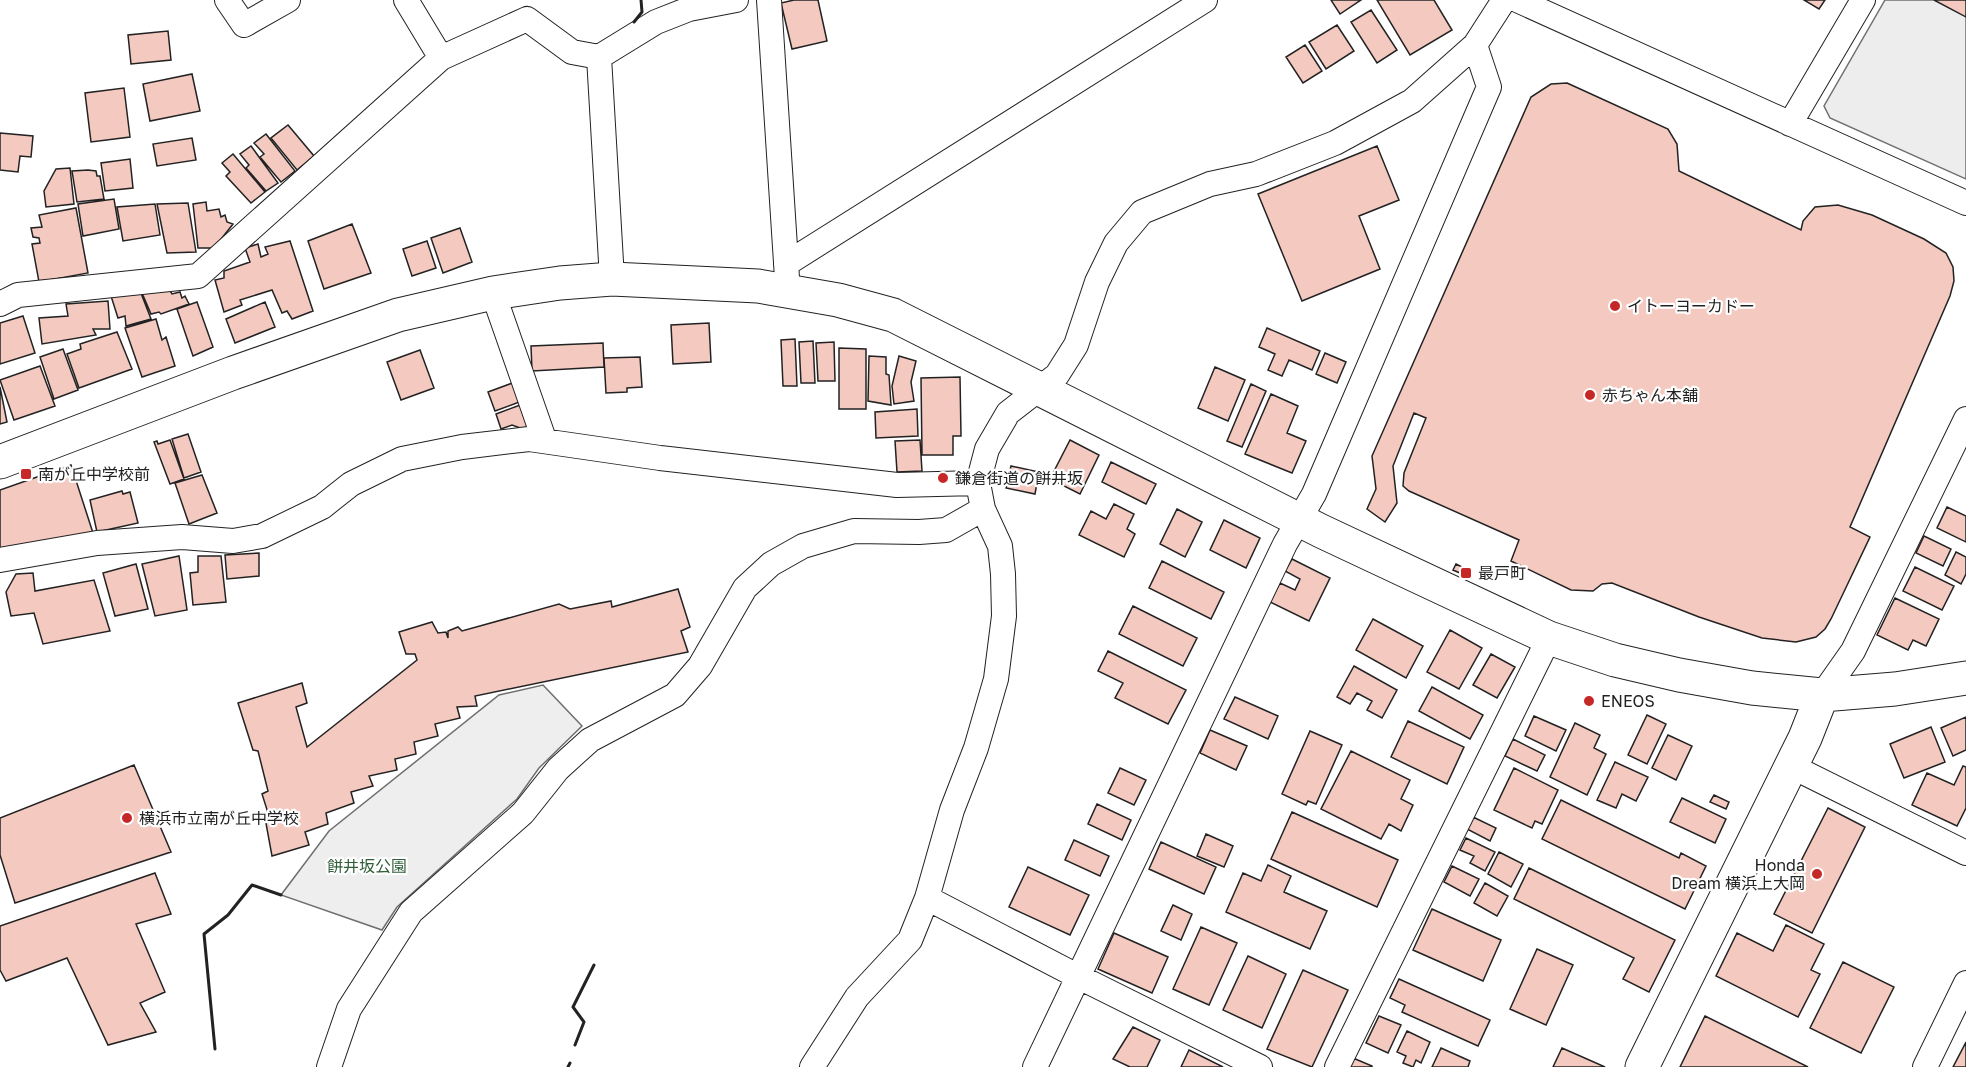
<svg xmlns="http://www.w3.org/2000/svg" width="1966" height="1067" viewBox="0 0 1966 1067" font-family="'Golos Text','Noto Sans JP',sans-serif">
	<style>
		.green { fill: #eee; stroke: #6f6f6f; stroke-width: 1.5 }
		.parking { fill: #ededed; stroke: #6f6f6f; stroke-width: 1.5 }
		.building { fill: #f3c9c0; stroke: #222; stroke-width: 1.5 }
		.lines { fill: none; stroke-linecap: round; stroke-linejoin: round }
		.street-casing { stroke: #222; stroke-width: 26 }
		.secondary-casing { stroke: #222; stroke-width: 35 }
		.street { stroke: #fff; stroke-width: 24 }
		.secondary { stroke: #fff; stroke-width: 33 }
		.wall { stroke: #222; stroke-width: 3 }
		.poi-dot { fill: #c62828; stroke: #fff; stroke-width: 2 }
		.labels { text-anchor: middle; dominant-baseline: central; stroke-width: 4.5; stroke-linejoin: round; paint-order: stroke }
		.poi-label { font-size: 16px; fill: #222; stroke: #fff; text-anchor: start }
		.park-label { font-size: 16px; fill: #2f5e38; stroke: #fff }
	</style>
	<rect width="100%" height="100%" fill="#fff"/>
	<path class="green" d="M 543,685 L 582,726 L 539,768 L 517,799 L 397,907 L 382,930 L 281,895 L 329,831 L 499,695 Z"/>
	<path class="parking" d="M 1885,0 L 1966,0 L 1966,179 L 1830,118 L 1824,106 Z"/>
	<path class="building" d="M 794,0 L 818,0 L 827,41 L 792,49 L 781,3 Z
		M 1331,0 L 1361,0 L 1340,14 Z
		M 1377,0 L 1434,0 L 1452,30 L 1410,55 Z
		M 1804,0 L 1825,0 L 1819,9 Z
		M 1934,0 L 1966,0 L 1966,17 Z
		M 1371,10 L 1397,50 L 1377,63 L 1351,22 Z
		M 1337,25 L 1354,51 L 1326,69 L 1309,42 Z
		M 168,31 L 171,60 L 131,64 L 128,35 Z
		M 1305,45 L 1322,71 L 1303,83 L 1286,57 Z
		M 192,74 L 200,111 L 150,121 L 143,84 Z
		M 1567,83 L 1668,129 L 1677,144 L 1679,171 L 1801,230 L 1803,221 L 1815,207 L 1838,205 L 1872,215 L 1924,239 L 1946,253 L 1953,267 L 1954,281 L 1950,296 L 1850,527 L 1870,537 L 1831,619 L 1825,629 L 1816,637 L 1796,642 L 1762,638 L 1699,617 L 1612,583 L 1602,584 L 1593,591 L 1571,590 L 1511,561 L 1519,540 L 1409,491 L 1403,486 L 1404,473 L 1426,418 L 1414,413 L 1393,466 L 1397,503 L 1385,522 L 1367,509 L 1376,489 L 1372,456 L 1531,97 L 1551,84 Z
		M 124,88 L 130,137 L 91,142 L 85,93 Z
		M 288,125 L 314,156 L 297,170 L 271,138 Z
		M 0,133 L 33,136 L 31,157 L 20,156 L 18,172 L 0,170 Z
		M 266,134 L 295,171 L 281,182 L 260,157 L 264,154 L 254,143 Z
		M 192,138 L 196,160 L 157,166 L 153,144 Z
		M 251,146 L 278,183 L 266,191 L 246,168 L 249,165 L 240,154 Z
		M 1377,146 L 1399,200 L 1359,216 L 1380,269 L 1302,301 L 1258,194 Z
		M 233,154 L 265,192 L 251,203 L 226,176 L 230,172 L 222,163 Z
		M 130,159 L 133,188 L 105,191 L 101,163 Z
		M 70,168 L 74,204 L 46,207 L 44,191 L 56,169 Z
		M 88,170 L 96,171 L 97,176 L 100,176 L 104,199 L 77,202 L 72,171 Z
		M 114,199 L 119,229 L 83,236 L 78,204 Z
		M 206,202 L 207,211 L 219,209 L 221,217 L 225,215 L 227,222 L 233,224 L 214,248 L 198,248 L 193,204 Z
		M 188,203 L 196,252 L 167,253 L 157,204 Z
		M 155,204 L 160,235 L 123,241 L 117,207 Z
		M 76,208 L 88,273 L 39,282 L 32,244 L 40,243 L 39,238 L 33,237 L 31,228 L 42,227 L 39,215 Z
		M 352,224 L 371,273 L 324,289 L 308,241 Z
		M 460,228 L 472,262 L 443,273 L 431,238 Z
		M 290,241 L 313,311 L 292,319 L 287,311 L 282,313 L 272,290 L 240,300 L 242,305 L 224,312 L 215,280 L 224,278 L 224,271 L 250,262 L 245,248 L 258,244 L 261,257 L 268,254 L 265,247 Z
		M 427,241 L 436,268 L 412,276 L 403,249 Z
		M 139,288 L 151,319 L 126,326 L 125,316 L 118,318 L 111,296 Z
		M 169,289 L 172,294 L 180,292 L 182,298 L 185,296 L 189,304 L 161,314 L 159,312 L 151,314 L 142,293 Z
		M 108,301 L 110,329 L 93,329 L 96,335 L 42,344 L 39,318 L 68,316 L 66,304 Z
		M 197,302 L 213,347 L 193,356 L 177,309 Z
		M 265,302 L 275,327 L 235,343 L 226,319 Z
		M 23,316 L 35,353 L 0,364 L 0,323 Z
		M 156,319 L 162,340 L 166,337 L 175,366 L 142,377 L 125,328 Z
		M 709,323 L 711,362 L 673,364 L 671,325 Z
		M 1267,328 L 1320,351 L 1312,370 L 1289,360 L 1282,376 L 1268,370 L 1275,354 L 1259,347 Z
		M 117,332 L 132,369 L 79,388 L 67,354 L 81,349 L 80,344 Z
		M 795,339 L 797,386 L 783,386 L 781,340 Z
		M 813,341 L 815,383 L 801,383 L 799,342 Z
		M 834,342 L 835,381 L 818,381 L 816,343 Z
		M 603,343 L 604,367 L 532,371 L 531,346 Z
		M 839,348 L 866,349 L 866,409 L 839,409 Z
		M 63,349 L 78,390 L 54,399 L 40,357 Z
		M 420,350 L 434,388 L 401,400 L 387,362 Z
		M 1325,353 L 1346,362 L 1337,383 L 1316,374 Z
		M 869,356 L 886,357 L 886,374 L 889,375 L 891,405 L 868,401 Z
		M 899,356 L 916,361 L 911,382 L 914,401 L 894,404 L 892,386 Z
		M 640,357 L 642,387 L 627,388 L 627,392 L 606,393 L 604,358 Z
		M 40,366 L 55,406 L 14,420 L 0,380 Z
		M 1215,367 L 1245,380 L 1228,421 L 1198,408 Z
		M 960,377 L 961,436 L 953,436 L 953,455 L 922,455 L 921,378 Z
		M 515,382 L 522,401 L 495,411 L 488,392 Z
		M 1251,384 L 1266,391 L 1242,447 L 1227,441 Z
		M 0,387 L 7,422 L 0,424 Z
		M 1271,394 L 1298,406 L 1287,433 L 1306,441 L 1292,473 L 1245,454 Z
		M 523,404 L 531,426 L 523,429 L 512,425 L 501,429 L 496,414 Z
		M 917,409 L 918,436 L 876,438 L 875,412 Z
		M 188,434 L 201,472 L 184,478 L 172,439 Z
		M 170,440 L 184,479 L 170,484 L 154,442 L 157,441 L 158,444 Z
		M 920,440 L 922,471 L 897,472 L 895,441 Z
		M 1070,440 L 1099,455 L 1080,494 L 1050,479 Z
		M 1111,462 L 1156,484 L 1146,504 L 1102,482 Z
		M 71,465 L 93,533 L 0,552 L 0,490 Z
		M 1011,466 L 1039,472 L 1035,494 L 1006,488 Z
		M 202,475 L 217,513 L 189,524 L 175,483 Z
		M 122,491 L 123,494 L 130,492 L 138,523 L 97,532 L 90,500 Z
		M 1114,504 L 1134,514 L 1127,529 L 1135,534 L 1124,557 L 1079,535 L 1091,511 L 1106,519 Z
		M 1947,507 L 1966,516 L 1966,542 L 1937,528 Z
		M 1177,509 L 1202,522 L 1185,557 L 1160,544 Z
		M 1224,520 L 1260,538 L 1246,568 L 1210,550 Z
		M 1924,536 L 1951,549 L 1943,566 L 1916,553 Z
		M 1956,552 L 1966,557 L 1966,574 L 1961,584 L 1945,575 Z
		M 259,553 L 259,576 L 227,579 L 225,555 Z
		M 179,556 L 187,610 L 155,616 L 142,564 Z
		M 198,556 L 221,556 L 226,602 L 193,605 L 190,573 L 198,572 Z
		M 1292,559 L 1330,578 L 1309,621 L 1270,602 L 1280,583 L 1295,590 L 1300,579 L 1285,571 Z
		M 1162,561 L 1224,592 L 1211,619 L 1149,588 Z
		M 136,564 L 148,609 L 115,616 L 103,573 Z
		M 1456,564 L 1470,571 L 1467,576 L 1453,570 Z
		M 1915,567 L 1954,586 L 1942,610 L 1903,591 Z
		M 33,573 L 35,591 L 94,580 L 110,631 L 43,644 L 34,613 L 11,616 L 6,592 L 16,574 Z
		M 678,589 L 690,627 L 681,631 L 688,652 L 475,696 L 477,706 L 457,707 L 460,718 L 435,724 L 438,736 L 414,742 L 416,754 L 395,759 L 397,770 L 369,776 L 373,786 L 351,792 L 354,803 L 326,813 L 328,824 L 305,832 L 309,845 L 272,856 L 265,818 L 269,816 L 262,794 L 268,791 L 258,751 L 253,750 L 238,703 L 302,683 L 307,703 L 296,707 L 307,747 L 417,660 L 415,654 L 406,654 L 399,632 L 432,622 L 438,633 L 446,632 L 448,638 L 448,631 L 458,627 L 462,631 L 559,604 L 570,609 L 611,601 L 612,607 Z
		M 1895,598 L 1939,619 L 1926,646 L 1913,640 L 1908,650 L 1877,635 Z
		M 1133,606 L 1197,638 L 1183,666 L 1119,634 Z
		M 1373,619 L 1423,646 L 1406,678 L 1356,650 Z
		M 1450,630 L 1482,648 L 1459,689 L 1427,672 Z
		M 1108,651 L 1186,690 L 1168,724 L 1115,698 L 1123,683 L 1098,671 Z
		M 1491,654 L 1515,667 L 1497,698 L 1473,685 Z
		M 1354,666 L 1397,690 L 1382,718 L 1367,710 L 1372,701 L 1357,693 L 1350,704 L 1337,697 Z
		M 1432,687 L 1483,715 L 1470,739 L 1419,711 Z
		M 1235,697 L 1278,716 L 1268,739 L 1224,719 Z
		M 1647,715 L 1666,724 L 1647,764 L 1628,755 Z
		M 1534,716 L 1566,730 L 1556,751 L 1525,736 Z
		M 1966,717 L 1966,750 L 1953,756 L 1941,728 Z
		M 1408,721 L 1464,747 L 1447,784 L 1391,757 Z
		M 1575,723 L 1600,735 L 1594,748 L 1606,754 L 1587,795 L 1550,777 Z
		M 1931,727 L 1945,762 L 1904,778 L 1890,744 Z
		M 1210,730 L 1247,746 L 1236,770 L 1200,753 Z
		M 1310,731 L 1342,745 L 1316,804 L 1308,801 L 1306,805 L 1282,794 Z
		M 1668,735 L 1692,746 L 1676,780 L 1652,768 Z
		M 1513,739 L 1545,755 L 1537,771 L 1505,756 Z
		M 1351,751 L 1410,780 L 1401,799 L 1413,805 L 1401,831 L 1389,824 L 1381,839 L 1321,809 Z
		M 1615,762 L 1648,777 L 1636,801 L 1622,794 L 1616,808 L 1597,800 Z
		M 134,765 L 171,852 L 15,903 L 0,855 L 0,818 Z
		M 1963,766 L 1966,767 L 1966,808 L 1957,826 L 1912,805 L 1927,773 L 1954,785 Z
		M 1120,768 L 1146,780 L 1134,805 L 1108,793 Z
		M 1514,768 L 1558,790 L 1542,824 L 1535,821 L 1532,828 L 1494,810 Z
		M 1714,795 L 1729,802 L 1726,809 L 1710,802 Z
		M 1682,798 L 1726,819 L 1715,843 L 1670,822 Z
		M 1561,800 L 1679,858 L 1681,853 L 1706,866 L 1685,909 L 1542,839 Z
		M 1097,804 L 1131,820 L 1122,840 L 1088,824 Z
		M 1828,808 L 1865,827 L 1812,933 L 1774,914 Z
		M 1292,812 L 1398,860 L 1377,907 L 1271,859 Z
		M 1473,817 L 1496,828 L 1490,841 L 1467,829 Z
		M 1206,834 L 1233,846 L 1224,867 L 1197,856 Z
		M 1466,838 L 1495,852 L 1485,871 L 1470,863 L 1474,856 L 1460,850 Z
		M 1074,840 L 1109,856 L 1100,876 L 1065,860 Z
		M 1161,842 L 1216,867 L 1204,894 L 1149,869 Z
		M 1499,852 L 1523,864 L 1511,887 L 1488,874 Z
		M 1268,865 L 1291,876 L 1284,892 L 1327,911 L 1310,949 L 1226,912 L 1243,873 L 1261,881 Z
		M 1452,866 L 1479,879 L 1470,896 L 1444,882 Z
		M 1028,867 L 1089,895 L 1070,935 L 1009,907 Z
		M 1529,868 L 1675,940 L 1649,992 L 1623,979 L 1634,958 L 1514,899 Z
		M 155,873 L 171,914 L 136,924 L 165,992 L 140,1003 L 156,1032 L 108,1045 L 67,958 L 6,981 L 0,970 L 0,926 Z
		M 1485,883 L 1508,896 L 1497,916 L 1474,903 Z
		M 1173,905 L 1192,914 L 1181,940 L 1161,931 Z
		M 1432,909 L 1501,940 L 1483,981 L 1413,950 Z
		M 1786,925 L 1824,944 L 1811,970 L 1820,974 L 1798,1017 L 1716,976 L 1737,933 L 1773,951 Z
		M 1201,927 L 1237,943 L 1209,1005 L 1173,989 Z
		M 1114,933 L 1168,957 L 1152,993 L 1098,969 Z
		M 1537,949 L 1573,965 L 1546,1025 L 1510,1009 Z
		M 1248,956 L 1286,974 L 1262,1028 L 1223,1010 Z
		M 1843,962 L 1894,987 L 1861,1053 L 1810,1028 Z
		M 1303,970 L 1348,990 L 1312,1067 L 1267,1049 Z
		M 1399,979 L 1490,1020 L 1478,1046 L 1402,1012 L 1405,1005 L 1390,998 Z
		M 1379,1016 L 1401,1025 L 1388,1053 L 1366,1043 Z
		M 1705,1016 L 1808,1067 L 1680,1067 Z
		M 1133,1027 L 1160,1040 L 1147,1067 L 1130,1067 L 1113,1059 Z
		M 1407,1031 L 1430,1042 L 1421,1063 L 1416,1060 L 1413,1067 L 1403,1063 L 1406,1056 L 1397,1052 Z
		M 1966,1042 L 1966,1067 L 1953,1067 Z
		M 1441,1048 L 1470,1061 L 1468,1067 L 1432,1067 Z
		M 1562,1048 L 1605,1067 L 1553,1067 Z
		M 1189,1050 L 1223,1067 L 1181,1067 Z
		M 1353,1058 L 1372,1066 L 1372,1067 L 1349,1067 Z"/>
	<g class="lines">
		<g class="street-casing">
			<path id="street" d="M 227,0 L 244,25 L 288,0
				M 406,0 L 441,58
				M 769,0 L 787,278
				M 1517,0 L 1966,203
				M 599,57 L 612,279
				M 1790,124 L 1863,0
				M 786,264 L 1205,0
				M 493,293 L 544,439
				M 0,304 L 18,295 L 198,276 L 441,58 L 527,19 L 572,52 L 599,57 L 656,22 L 689,9 L 736,0
				M 0,560 L 97,543 L 182,537 L 233,541 L 262,536 L 322,507 L 351,484 L 402,459 L 462,447 L 529,439 L 660,458 L 897,485 L 978,483
				M 1822,695 L 1853,651 L 1966,419
				M 1791,766 L 1966,853
				M 927,898 L 1079,977 L 1260,1067
				M 329,1067 L 349,1009 L 411,912 L 523,813 L 558,769 L 590,740 L 675,695 L 700,666 L 745,588 L 771,564 L 803,546 L 854,531 L 919,532 L 946,530 L 983,509
				M 812,1067 L 857,997 L 910,940 L 927,898 L 952,810 L 976,748 L 996,679 L 1004,616 L 1003,574 L 1000,546 L 983,509 L 978,483 L 987,449 L 1008,413 L 1057,375 L 1076,345 L 1097,282 L 1116,243 L 1142,212 L 1210,184 L 1256,174 L 1335,143 L 1412,101 L 1475,45
				M 1035,1067 L 1285,544 L 1314,494 L 1489,87 L 1475,45 L 1504,0
				M 1337,1067 L 1549,638
				M 1925,1067 L 1966,983"/>
		</g>
		<g class="secondary-casing">
			<path id="secondary" d="M 0,462 L 233,373 L 398,315 L 493,293 L 560,283 L 612,279 L 758,286 L 838,300 L 893,315 L 1321,531 L 1549,638 L 1615,660 L 1679,675 L 1752,688 L 1822,695 L 1895,689 L 1966,678
				M 1642,1067 L 1805,738 L 1822,695"/>
		</g>
		<use href="#street" class="street"/>
		<use href="#secondary" class="secondary"/>
		<path class="wall" d="M 634,22 L 642,12 L 641,0
			M 575,1045 L 584,1022 L 573,1007 L 594,965
			M 215,1049 L 204,934 L 228,915 L 252,885 L 281,895
			M 568,1067 L 570,1063"/>
	</g>
	<g class="poi-dot">
		<circle cx="1615" cy="306" r="6"/>
		<circle cx="1590" cy="395" r="6"/>
		<rect x="20" y="468" width="12" height="12" rx="3"/>
		<circle cx="943" cy="478" r="6"/>
		<rect x="1460" y="567" width="12" height="12" rx="3"/>
		<circle cx="1589" cy="701" r="6"/>
		<circle cx="127" cy="818" r="6"/>
		<circle cx="1817" cy="874" r="6"/>
	</g>
	<g class="labels">
		<g class="poi-label">
			<text x="1627" y="306">イトーヨーカドー</text>
			<text x="1602" y="395">赤ちゃん本舗</text>
			<text x="38" y="474">南が丘中学校前</text>
			<text x="955" y="478">鎌倉街道の餅井坂</text>
			<text x="1478" y="573">最戸町</text>
			<text x="1601" y="701">ENEOS</text>
			<text x="139" y="818">横浜市立南が丘中学校</text>
			<text x="1805" y="865" text-anchor="end">Honda<tspan x="1805" dy="18">Dream 横浜上大岡</tspan></text>
		</g>
		<g class="park-label">
			<text x="367" y="866">餅井坂公園</text>
		</g>
	</g>
</svg>
